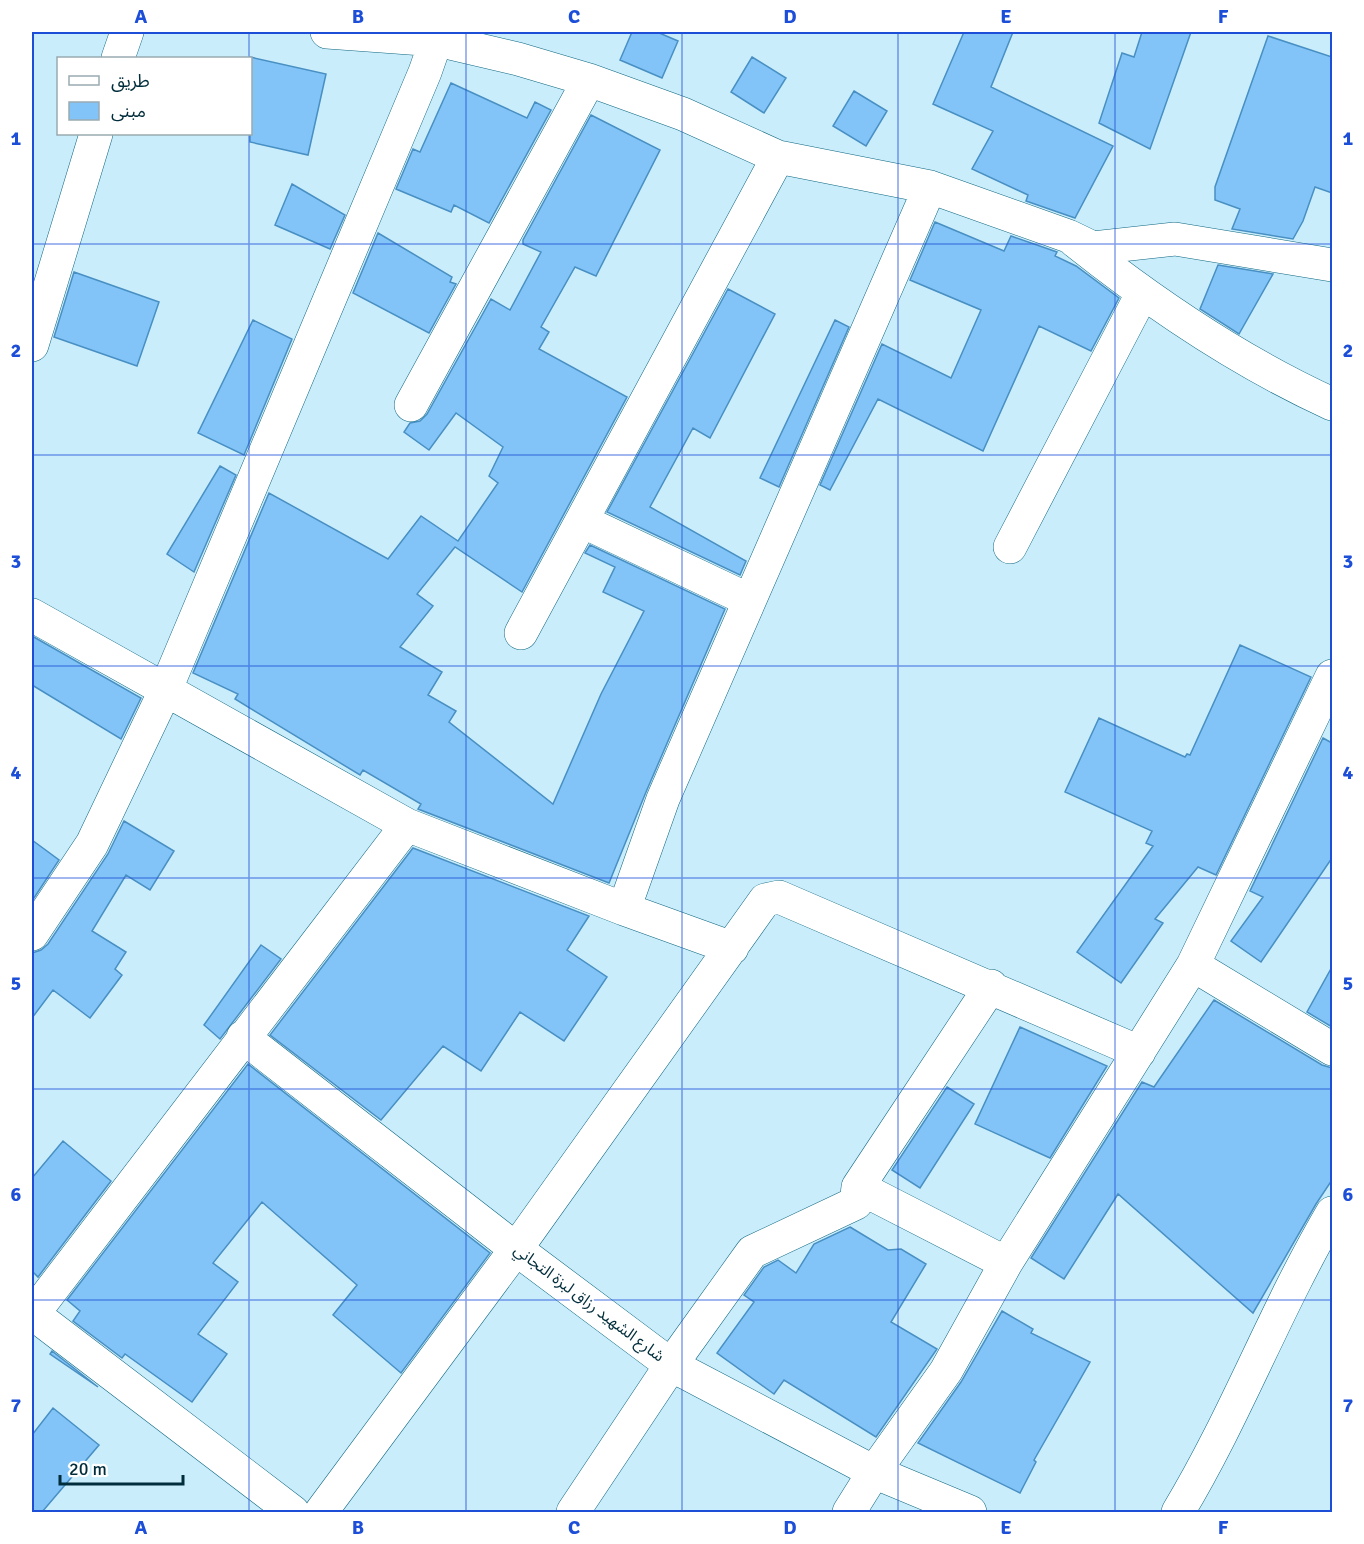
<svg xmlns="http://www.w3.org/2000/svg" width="1364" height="1544" viewBox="0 0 1364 1544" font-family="Signika,'Noto Sans Arabic',sans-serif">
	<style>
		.building { fill: #82c4f7; stroke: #488fc3; stroke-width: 1.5 }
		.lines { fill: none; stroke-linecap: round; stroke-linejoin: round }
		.minor-casing { stroke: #0e6781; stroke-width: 34 }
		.minor { stroke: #fff; stroke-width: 33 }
		.grid { fill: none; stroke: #1d4ed8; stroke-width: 1.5; stroke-opacity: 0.55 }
		.labels { text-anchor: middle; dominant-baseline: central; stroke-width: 4.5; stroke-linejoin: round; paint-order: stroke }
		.street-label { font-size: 16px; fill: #002d3b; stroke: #fff }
		.neatline { fill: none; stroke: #1d4ed8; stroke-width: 2 }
		.grid-label { font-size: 20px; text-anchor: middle; font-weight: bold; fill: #1d4ed8 }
	</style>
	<rect width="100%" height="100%" fill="#c9edfb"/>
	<path class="building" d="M 632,32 L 657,32 L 678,41 L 662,78 L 620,60 Z
		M 964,32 L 1013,32 L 991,87 L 1113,146 L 1075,218 L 1026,201 L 1028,195 L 972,169 L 993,131 L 933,104 Z
		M 1142,32 L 1191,32 L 1150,149 L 1099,123 L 1122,53 L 1134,57 Z
		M 1268,36 L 1332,57 L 1332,193 L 1315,187 L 1303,221 L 1293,239 L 1232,229 L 1240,209 L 1215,200 L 1215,187 Z
		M 250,57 L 326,74 L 308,155 L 250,142 Z
		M 752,57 L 786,78 L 764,113 L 731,92 Z
		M 451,83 L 527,118 L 535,102 L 551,110 L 489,223 L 454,205 L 451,212 L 396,189 L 413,149 L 420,152 Z
		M 854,91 L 887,111 L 866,146 L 833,126 Z
		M 591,115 L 660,150 L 596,276 L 575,267 L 541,327 L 549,332 L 539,349 L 627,397 L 522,592 L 455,547 L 417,594 L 433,606 L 400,647 L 442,672 L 428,695 L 456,711 L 449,722 L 553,804 L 601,694 L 644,611 L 603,592 L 615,567 L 585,553 L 590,545 L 725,609 L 646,792 L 609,883 L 418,809 L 421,804 L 363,770 L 360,775 L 235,699 L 238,694 L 193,673 L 269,493 L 388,559 L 421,516 L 458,541 L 498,483 L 489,476 L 503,447 L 456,413 L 429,450 L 404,432 L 410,423 L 420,421 L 427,414 L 491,299 L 510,310 L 541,252 L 523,244 L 523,240 Z
		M 292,184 L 345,215 L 330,249 L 275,225 Z
		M 935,222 L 1004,251 L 1011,236 L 1057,252 L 1055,256 L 1076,266 L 1119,298 L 1091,351 L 1039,326 L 983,451 L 878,399 L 830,490 L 820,485 L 882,344 L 951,378 L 981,310 L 910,280 Z
		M 378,233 L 452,277 L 450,282 L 456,284 L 429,333 L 353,293 Z
		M 1218,265 L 1273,274 L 1239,334 L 1200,309 Z
		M 74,272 L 159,302 L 137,366 L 54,337 Z
		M 728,289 L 775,314 L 710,438 L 693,428 L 650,507 L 746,561 L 740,575 L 607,512 Z
		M 253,320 L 292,339 L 244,455 L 198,433 Z
		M 835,320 L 849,327 L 779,487 L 760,478 Z
		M 220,466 L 236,475 L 194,572 L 167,554 Z
		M 32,636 L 141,698 L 121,739 L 32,685 Z
		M 1240,645 L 1311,677 L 1216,875 L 1198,867 L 1155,919 L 1163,923 L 1121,983 L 1077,952 L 1153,846 L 1146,843 L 1152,831 L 1065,792 L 1099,718 L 1185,757 L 1187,754 L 1190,755 Z
		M 1323,738 L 1332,743 L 1332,858 L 1261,962 L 1231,941 L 1263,897 L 1250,891 Z
		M 124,821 L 174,851 L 150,890 L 126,875 L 92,931 L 126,952 L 115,969 L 122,975 L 90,1018 L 53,990 L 32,1018 L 32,953 L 41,950 L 48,944 L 108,854 Z
		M 32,840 L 59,860 L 32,901 Z
		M 413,848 L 589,916 L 567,950 L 607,977 L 564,1041 L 520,1012 L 481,1071 L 443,1046 L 381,1120 L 270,1035 Z
		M 261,945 L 281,959 L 220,1039 L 204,1025 Z
		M 1332,967 L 1332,1027 L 1307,1012 Z
		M 1214,1000 L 1322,1065 L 1332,1068 L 1332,1180 L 1316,1204 L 1253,1313 L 1118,1194 L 1064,1279 L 1031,1258 L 1142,1082 L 1154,1087 Z
		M 1020,1027 L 1107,1066 L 1050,1158 L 975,1124 Z
		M 248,1064 L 490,1253 L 401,1373 L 333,1315 L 357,1285 L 262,1202 L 213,1263 L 238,1282 L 198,1334 L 227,1354 L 192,1402 L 125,1354 L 122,1358 L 73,1321 L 80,1311 L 67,1300 Z
		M 947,1087 L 974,1104 L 920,1188 L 892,1170 Z
		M 63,1141 L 111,1181 L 38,1277 L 32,1271 L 32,1178 Z
		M 850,1227 L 888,1250 L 901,1249 L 926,1264 L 891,1322 L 937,1349 L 876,1437 L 784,1380 L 774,1394 L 717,1353 L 754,1302 L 744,1295 L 764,1267 L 778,1260 L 796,1273 L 814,1244 Z
		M 1002,1311 L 1033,1329 L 1031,1333 L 1090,1362 L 1034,1460 L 1036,1462 L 1020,1493 L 918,1443 L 961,1382 Z
		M 52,1351 L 98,1387 L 50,1354 Z
		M 53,1408 L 99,1445 L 42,1512 L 32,1512 L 32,1435 Z"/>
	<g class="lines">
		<g class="minor-casing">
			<path id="minor" d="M 327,32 L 437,40 L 518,59 L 589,80 L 683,114 L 778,157 L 930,187 L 1068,236 L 1093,248 L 1175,239 L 1332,265
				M 118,58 L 127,32
				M 1075,241 C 1154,304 1240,362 1332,404
				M 32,345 L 96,134
				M 411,405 L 589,80
				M 582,521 L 749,600
				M 1010,547 L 1142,294
				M 32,615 L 407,825 L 624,909 L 732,948
				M 521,633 L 778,157
				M 624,909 L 663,799 L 930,187
				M 32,934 L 92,844 L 165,691 L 425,72 L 439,32
				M 1193,965 L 1332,1049
				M 243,1037 L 516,1249 L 671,1365 L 874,1472 L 970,1512
				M 858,1187 L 1006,1263
				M 32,1313 L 293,1512
				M 33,1314 L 407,825
				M 321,1512 L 516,1249 L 765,900 L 779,897 L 1139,1052
				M 573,1512 L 671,1365 L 752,1252 L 856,1203 L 858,1187 L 991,986
				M 849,1512 L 874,1472 L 946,1371 L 1006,1263 L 1193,965 L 1332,676
				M 1178,1512 C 1236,1416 1275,1310 1332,1213"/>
		</g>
		<use href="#minor" class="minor"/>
	</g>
	<path class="grid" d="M 249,32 L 249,58M 466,32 L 466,1512M 682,32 L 682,1512M 898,32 L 898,1512M 1115,32 L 1115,1512M 249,134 L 249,1512M 32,244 L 1332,244M 32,455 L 1332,455M 32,666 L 1332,666M 32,878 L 1332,878M 32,1089 L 1332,1089M 32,1300 L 1332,1300"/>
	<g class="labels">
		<g class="street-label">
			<text transform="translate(589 1303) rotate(37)">شارع الشهيد رزاق لبزة التجاني</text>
		</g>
	</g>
	<rect width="1364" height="1544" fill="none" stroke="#ffffff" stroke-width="66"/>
	<rect x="57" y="57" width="195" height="78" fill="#ffffff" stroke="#99abb1" stroke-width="1.5"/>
	<rect x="69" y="76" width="30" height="9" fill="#ffffff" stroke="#99abb1" stroke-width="1.5"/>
	<text x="111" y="87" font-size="18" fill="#002d3b">طريق</text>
	<rect x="69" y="102" width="30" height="18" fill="#82c4f7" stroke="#99abb1" stroke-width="1.5"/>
	<text x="111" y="117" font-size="18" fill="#002d3b">مبنى</text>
	<path d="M60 1475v9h123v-9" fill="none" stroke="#002d3b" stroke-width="3"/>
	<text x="69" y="1475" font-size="18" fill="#002d3b" stroke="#ffffff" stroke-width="4.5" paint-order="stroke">20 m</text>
	<rect x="33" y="33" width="1298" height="1478" class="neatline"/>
	<g class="grid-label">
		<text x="141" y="23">A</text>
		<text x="358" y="23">B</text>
		<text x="574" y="23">C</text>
		<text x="790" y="23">D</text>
		<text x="1006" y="23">E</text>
		<text x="1223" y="23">F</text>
		<text x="16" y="145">1</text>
		<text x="1348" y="145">1</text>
		<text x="16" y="357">2</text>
		<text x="1348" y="357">2</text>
		<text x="16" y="568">3</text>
		<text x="1348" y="568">3</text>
		<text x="16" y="779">4</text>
		<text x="1348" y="779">4</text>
		<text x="16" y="990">5</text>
		<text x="1348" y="990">5</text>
		<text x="16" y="1201">6</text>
		<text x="1348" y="1201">6</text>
		<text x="16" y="1412">7</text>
		<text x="1348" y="1412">7</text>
		<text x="141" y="1534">A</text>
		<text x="358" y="1534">B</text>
		<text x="574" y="1534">C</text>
		<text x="790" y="1534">D</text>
		<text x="1006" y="1534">E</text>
		<text x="1223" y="1534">F</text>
	</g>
</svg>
